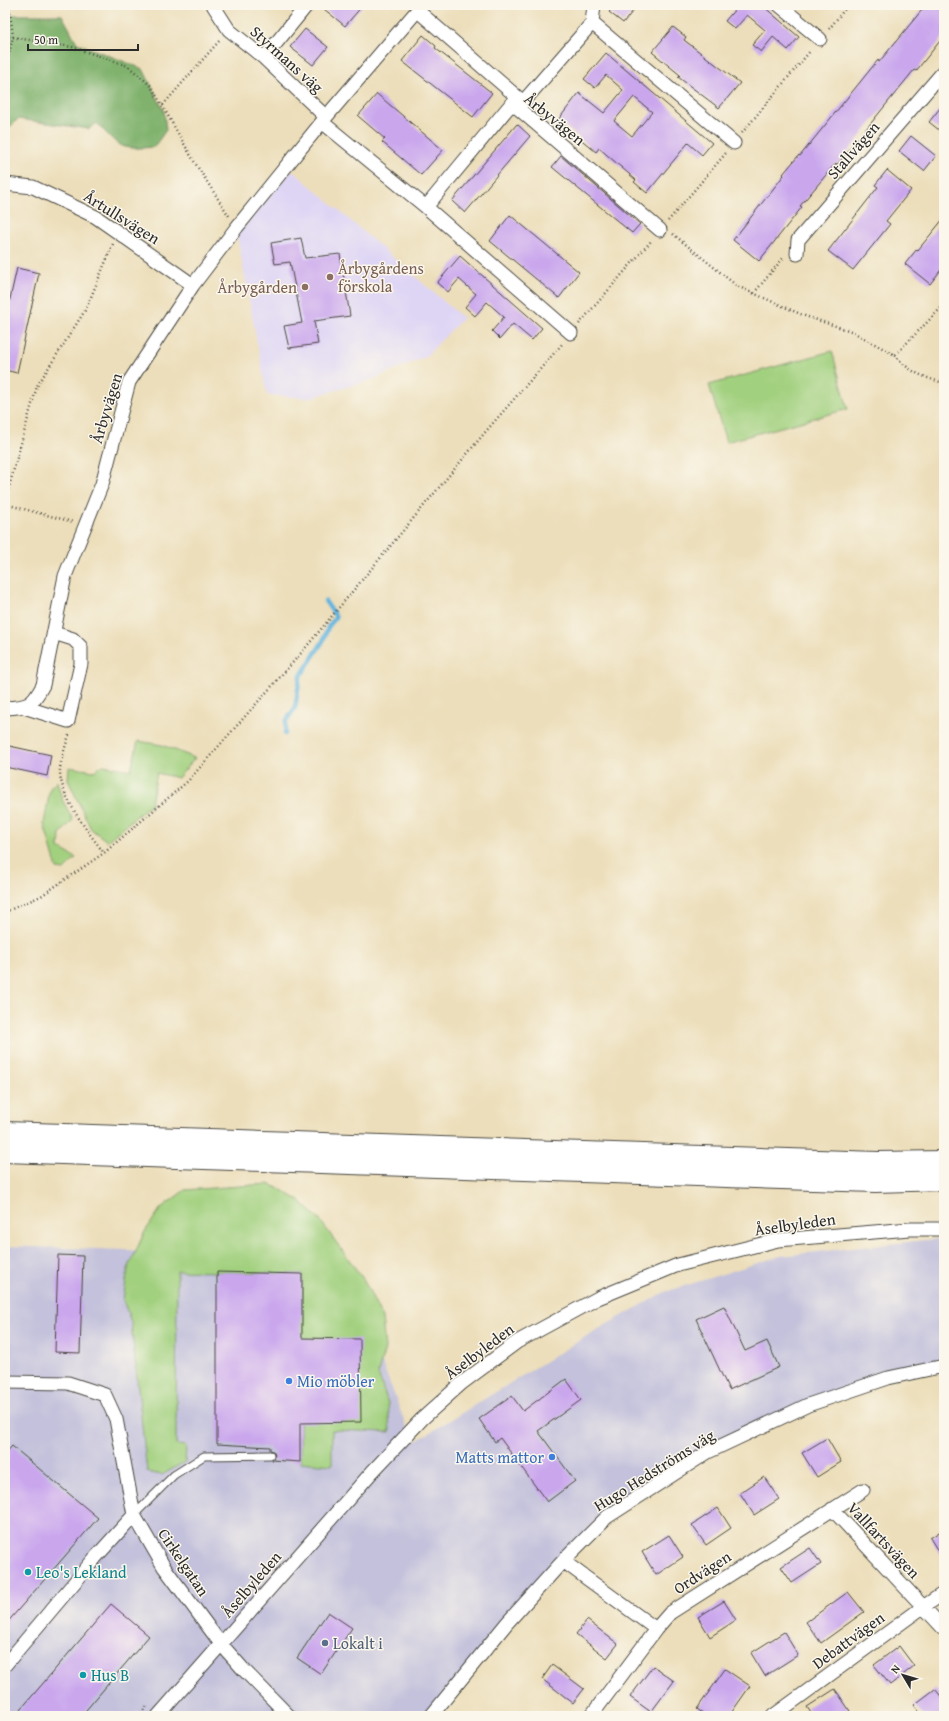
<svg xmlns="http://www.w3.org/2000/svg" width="949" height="1721" viewBox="0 0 949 1721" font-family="'Gentium Book Plus',serif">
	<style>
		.built { fill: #ded5f5 }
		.industrial { fill: #c3c1db }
		.green { fill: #a1d07e; stroke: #667e54 }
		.forest { fill: #80b26d; stroke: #566e4c }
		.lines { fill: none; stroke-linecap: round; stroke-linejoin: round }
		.stream { stroke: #62b4dd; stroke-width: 4.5 }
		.building { fill: #caa7ed; fill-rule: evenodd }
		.lane-casing { stroke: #484640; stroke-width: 9 }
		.street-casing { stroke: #484640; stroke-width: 15 }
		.highway-casing { stroke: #484640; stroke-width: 24 }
		.path { stroke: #484640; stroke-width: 2.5; stroke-dasharray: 1 3; stroke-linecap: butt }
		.lane { stroke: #fff; stroke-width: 7 }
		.street { stroke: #fff; stroke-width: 13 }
		.highway { stroke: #fff; stroke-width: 22 }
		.education-dot { fill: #8d6e63; stroke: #fbf7ec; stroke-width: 1.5 }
		.shop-dot { fill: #3f7fe0; stroke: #fbf7ec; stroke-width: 1.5 }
		.culture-dot { fill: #0f9aa8; stroke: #fbf7ec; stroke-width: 1.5 }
		.service-dot { fill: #5c6f8a; stroke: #fbf7ec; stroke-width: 1.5 }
		.labels { text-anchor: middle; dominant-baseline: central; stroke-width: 3; stroke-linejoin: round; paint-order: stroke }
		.street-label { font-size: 16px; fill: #2b2b2b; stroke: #fbf7ec }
		.education-label { font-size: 16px; fill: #785e54; stroke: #fbf7ec; text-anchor: start }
		.shop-label { font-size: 16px; fill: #366cbe; stroke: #fbf7ec; text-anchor: start }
		.culture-label { font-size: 16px; fill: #0d838f; stroke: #fbf7ec; text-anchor: start }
		.service-label { font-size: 16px; fill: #4e5e75; stroke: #fbf7ec; text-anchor: start }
	</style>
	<rect width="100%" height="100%" fill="#fbf7ec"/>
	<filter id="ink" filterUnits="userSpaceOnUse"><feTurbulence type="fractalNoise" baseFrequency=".025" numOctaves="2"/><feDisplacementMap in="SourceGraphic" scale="8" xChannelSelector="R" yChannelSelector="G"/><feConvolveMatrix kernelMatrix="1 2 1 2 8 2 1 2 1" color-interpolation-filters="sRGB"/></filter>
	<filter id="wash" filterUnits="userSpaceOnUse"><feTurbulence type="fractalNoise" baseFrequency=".012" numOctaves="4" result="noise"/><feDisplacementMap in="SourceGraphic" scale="16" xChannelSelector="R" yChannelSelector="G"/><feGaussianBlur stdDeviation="0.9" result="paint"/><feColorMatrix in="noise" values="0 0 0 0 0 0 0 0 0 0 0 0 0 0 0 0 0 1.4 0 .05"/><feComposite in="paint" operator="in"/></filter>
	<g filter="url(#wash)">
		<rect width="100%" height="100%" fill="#ecdeba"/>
		<path class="built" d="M 292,170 L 463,318 L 425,357 L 371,380 L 309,398 L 267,395 L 237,235 Z"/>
		<path class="industrial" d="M 944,1238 L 944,1366 L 888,1378 L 708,1452 L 607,1517 L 431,1716 L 5,1716 L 5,1246 L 341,1257 L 413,1443 L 593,1332 L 665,1292 L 780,1256 Z"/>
		<path class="green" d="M 832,351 L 848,409 L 726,442 L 709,385 Z
			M 138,741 L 162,745 L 195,758 L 178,778 L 157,773 L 151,804 L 107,841 L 91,829 L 68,780 L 69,767 L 94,771 L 103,765 L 131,770 Z
			M 57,781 L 62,799 L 73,820 L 60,834 L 59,848 L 76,858 L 64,870 L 57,869 L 44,824 L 50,788 Z
			M 268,1184 L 280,1189 L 300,1201 L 319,1219 L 364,1280 L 382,1317 L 385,1348 L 378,1373 L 388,1403 L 390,1432 L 332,1430 L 332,1465 L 300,1462 L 302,1274 L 177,1271 L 176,1445 L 186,1446 L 185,1462 L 162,1475 L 147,1472 L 131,1322 L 123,1300 L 128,1269 L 144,1233 L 161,1208 L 185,1190 Z"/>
		<path class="forest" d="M 5,15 L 62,15 L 77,43 L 143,69 L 164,111 L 166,130 L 154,147 C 120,150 120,148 97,123 L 89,129 L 18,119 L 5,132 Z"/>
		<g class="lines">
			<path class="stream" d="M 285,734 L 286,721 L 295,708 L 300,677 L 323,641 L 328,627 L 336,617 L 325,601"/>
		</g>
		<g id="blocks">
			<path class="building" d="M 319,5 L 363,5 L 345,26 Z
				M 615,5 L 638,5 L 623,23 L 609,12 Z
				M 735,5 L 762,5 L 799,37 L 788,50 L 773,37 L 761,52 L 752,45 L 765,30 L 747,15 L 735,29 L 725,21 L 737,7 Z
				M 926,5 L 944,5 L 944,36 L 916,71 L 914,70 L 837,165 L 836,163 L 800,206 L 802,207 L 759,261 L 733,240 L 784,175 L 783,174 L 799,155 L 800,156 L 878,60 L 879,62 Z
				M 673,27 L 686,37 L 684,40 L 740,83 L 719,108 L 678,77 L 680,75 L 652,52 Z
				M 305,29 L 328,47 L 313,65 L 290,47 Z
				M 423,35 L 436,46 L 435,48 L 492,93 L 473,117 L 402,61 Z
				M 606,53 L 712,143 L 702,155 L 688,143 L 647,193 L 634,182 L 636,180 L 599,148 L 596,152 L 558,120 L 579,93 L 604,113 L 623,90 L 606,75 L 595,88 L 584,79 ZM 634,97 L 652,112 L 632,136 L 614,121 Z
				M 377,94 L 443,150 L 421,175 L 382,142 L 385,139 L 358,116 Z
				M 944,103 L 944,134 L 929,122 Z
				M 517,124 L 530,136 L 465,213 L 452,201 Z
				M 911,136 L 936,156 L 924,171 L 899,151 Z
				M 561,156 L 640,224 L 632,233 L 552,167 Z
				M 887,170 L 911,190 L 886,221 L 890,224 L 853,270 L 828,251 L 878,187 L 875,185 Z
				M 510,215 L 579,272 L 559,298 L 490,241 Z
				M 944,218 L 944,266 L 930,284 L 905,264 L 917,249 L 918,250 Z
				M 301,238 L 305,258 L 340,254 L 350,316 L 314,321 L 318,344 L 289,348 L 284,326 L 302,323 L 290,262 L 275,264 L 271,243 Z
				M 460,256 L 542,328 L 532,340 L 513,324 L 500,339 L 492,331 L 504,317 L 487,302 L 475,316 L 465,307 L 476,294 L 459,279 L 448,292 L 437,283 Z
				M 17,268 L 39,273 L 17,373 L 5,370 L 5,321 Z
				M 5,745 L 51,755 L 47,776 L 5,767 Z
				M 58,1255 L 83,1256 L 80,1353 L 55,1352 Z
				M 217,1272 L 302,1274 L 302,1338 L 360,1339 L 361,1422 L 300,1423 L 300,1462 L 272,1460 L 275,1455 L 273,1451 L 270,1450 L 270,1447 L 217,1444 Z
				M 724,1306 L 745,1351 L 767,1341 L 779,1367 L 729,1390 L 696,1319 Z
				M 566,1379 L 581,1400 L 538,1431 L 575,1481 L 547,1502 L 500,1438 L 495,1442 L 479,1419 L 512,1396 L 523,1411 Z
				M 827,1438 L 841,1462 L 817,1477 L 802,1453 Z
				M 12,1446 L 98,1518 L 5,1625 L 5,1454 Z
				M 764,1477 L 779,1499 L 754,1515 L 740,1493 Z
				M 718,1508 L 731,1528 L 706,1545 L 692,1525 Z
				M 944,1529 L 944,1561 L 930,1538 Z
				M 669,1535 L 683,1557 L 656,1575 L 642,1552 Z
				M 810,1548 L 821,1564 L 792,1583 L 781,1567 Z
				M 848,1592 L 864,1612 L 821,1643 L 806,1622 Z
				M 724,1601 L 736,1620 L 710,1637 L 698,1617 Z
				M 111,1604 L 149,1636 L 81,1716 L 15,1716 Z
				M 328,1612 L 352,1628 L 321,1674 L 297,1658 Z
				M 587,1620 L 618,1644 L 607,1658 L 576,1634 Z
				M 784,1632 L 798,1655 L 765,1676 L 751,1653 Z
				M 899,1646 L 914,1666 L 890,1685 L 874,1665 Z
				M 552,1665 L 584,1689 L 573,1703 L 542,1679 Z
				M 653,1666 L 674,1681 L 651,1712 L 630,1697 Z
				M 725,1669 L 750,1686 L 729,1716 L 707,1716 L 697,1709 Z
				M 835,1689 L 850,1711 L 842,1716 L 813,1716 L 807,1707 Z
				M 935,1689 L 944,1700 L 944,1716 L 923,1716 L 914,1705 Z"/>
		</g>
	</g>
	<g filter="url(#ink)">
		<use href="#blocks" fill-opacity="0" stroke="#484640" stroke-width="1"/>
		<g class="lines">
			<g class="lane-casing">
				<path id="lane" d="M 134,1515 L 174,1475 L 204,1456 L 270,1455"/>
			</g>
			<g class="street-casing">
				<path id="street" d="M 213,5 L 229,30 L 264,58 L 326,117
					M 594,5 L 592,23 L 734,143
					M 779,5 L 820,39
					M 418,11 L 523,102 L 592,23
					M 264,58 L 307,5
					M 322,122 L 426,207 L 571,333
					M 5,184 L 33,187 L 96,217 L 193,285
					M 426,207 L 512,103 L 660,230
					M 797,254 L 798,240 L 944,71
					M 24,707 L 68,721 L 81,664 L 81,647 L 73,639 L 54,633
					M 5,708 C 28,707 32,706 43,685 L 65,576 L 102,484 L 129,382 L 193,285 L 237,227 L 326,117 L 422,5
					M 5,1382 L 68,1383 L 105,1395 L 116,1419 L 134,1515 L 164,1567 L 221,1644 L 243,1669 L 289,1716
					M 832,1509 L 944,1629
					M 563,1561 L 656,1629
					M 5,1665 L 95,1558 L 134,1515
					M 158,1716 L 372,1472 L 422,1419 L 462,1383 L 517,1342 L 598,1298 L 678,1265 L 778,1240 L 910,1229 L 944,1229
					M 431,1716 L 507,1623 L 563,1561 L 607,1517 L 708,1452 L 808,1405 L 888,1378 L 944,1366
					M 591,1716 L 656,1629 L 670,1613 L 863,1490
					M 773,1716 L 923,1607 L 944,1593"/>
			</g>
			<g class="highway-casing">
				<path id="highway" d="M 5,1133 L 788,1160 L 878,1163 L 944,1162
					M 5,1151 L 782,1178 L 875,1181 L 944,1179"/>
			</g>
			<path class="path" d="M 829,29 L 848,5
				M 5,36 L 72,47 L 128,66 L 151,86 L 195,163 L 229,216
				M 5,72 L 13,36 L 9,5
				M 163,105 L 220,40
				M 742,133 L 811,50
				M 668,221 L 726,153
				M 673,234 L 737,286 L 805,316 L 851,331 L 895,355 L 944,305
				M 754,293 L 784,257
				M 579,324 L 652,240
				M 895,355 C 907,371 925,378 944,383
				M 5,501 L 37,386 L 86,309 L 113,244
				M 5,504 L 73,522
				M 69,735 C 66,745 60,761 60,771 C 60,797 89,833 104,853
				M 5,912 L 41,896 L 104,853 L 188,781 L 302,652 L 487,430 L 563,343
				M 138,1716 L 147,1706"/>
			<use href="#lane" class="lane"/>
			<use href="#street" class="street"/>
			<use href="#highway" class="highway"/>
		</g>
	</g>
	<g class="education-dot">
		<circle cx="330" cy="277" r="4"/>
		<circle cx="305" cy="287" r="4"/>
	</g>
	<g class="shop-dot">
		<circle cx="289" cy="1381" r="4"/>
		<circle cx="552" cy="1457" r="4"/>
	</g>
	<g class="culture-dot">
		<circle cx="28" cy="1572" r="4"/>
		<circle cx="83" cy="1675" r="4"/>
	</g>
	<circle class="service-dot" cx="325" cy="1643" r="4"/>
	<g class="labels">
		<g class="street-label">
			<text transform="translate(287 59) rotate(42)">Styrmans väg</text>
			<text transform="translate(555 119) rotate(39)">Årbyvägen</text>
			<text transform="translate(853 150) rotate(-49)">Stallvägen</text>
			<text transform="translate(122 217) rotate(32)">Årtullsvägen</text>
			<text transform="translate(106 408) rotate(-73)">Årbyvägen</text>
			<text transform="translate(795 1224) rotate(-8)">Åselbyleden</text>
			<text transform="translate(479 1351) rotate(-37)">Åselbyleden</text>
			<text transform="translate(654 1470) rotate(-32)">Hugo Hedströms väg</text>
			<text transform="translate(884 1540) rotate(47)">Vallfartsvägen</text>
			<text transform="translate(184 1562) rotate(56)">Cirkelgatan</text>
			<text transform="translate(702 1572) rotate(-33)">Ordvägen</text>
			<text transform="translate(251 1584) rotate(-49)">Åselbyleden</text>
			<text transform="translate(848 1640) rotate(-36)">Debattvägen</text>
		</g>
		<g class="education-label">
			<text x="338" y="268">Årbygårdens<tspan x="338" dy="18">förskola</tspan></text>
			<text x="297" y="287" text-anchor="end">Årbygården</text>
		</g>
		<g class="shop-label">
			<text x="297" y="1381">Mio möbler</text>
			<text x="544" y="1457" text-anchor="end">Matts mattor</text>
		</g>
		<g class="culture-label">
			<text x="36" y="1572">Leo's Lekland</text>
			<text x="91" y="1675">Hus B</text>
		</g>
		<g class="service-label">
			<text x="333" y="1643">Lokalt i</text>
		</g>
	</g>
	<rect width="949" height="1721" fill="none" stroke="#fbf7ec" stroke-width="20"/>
	<g transform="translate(903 1675) rotate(308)" stroke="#fbf7ec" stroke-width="3" paint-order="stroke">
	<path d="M0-3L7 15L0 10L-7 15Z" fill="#2b2b2b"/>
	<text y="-6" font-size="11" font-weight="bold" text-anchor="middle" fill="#2b2b2b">N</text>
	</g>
	<path d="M28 44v6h110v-6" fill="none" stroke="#2b2b2b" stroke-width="2"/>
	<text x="34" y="44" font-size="12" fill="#2b2b2b" stroke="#fbf7ec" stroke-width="3" paint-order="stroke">50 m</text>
</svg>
